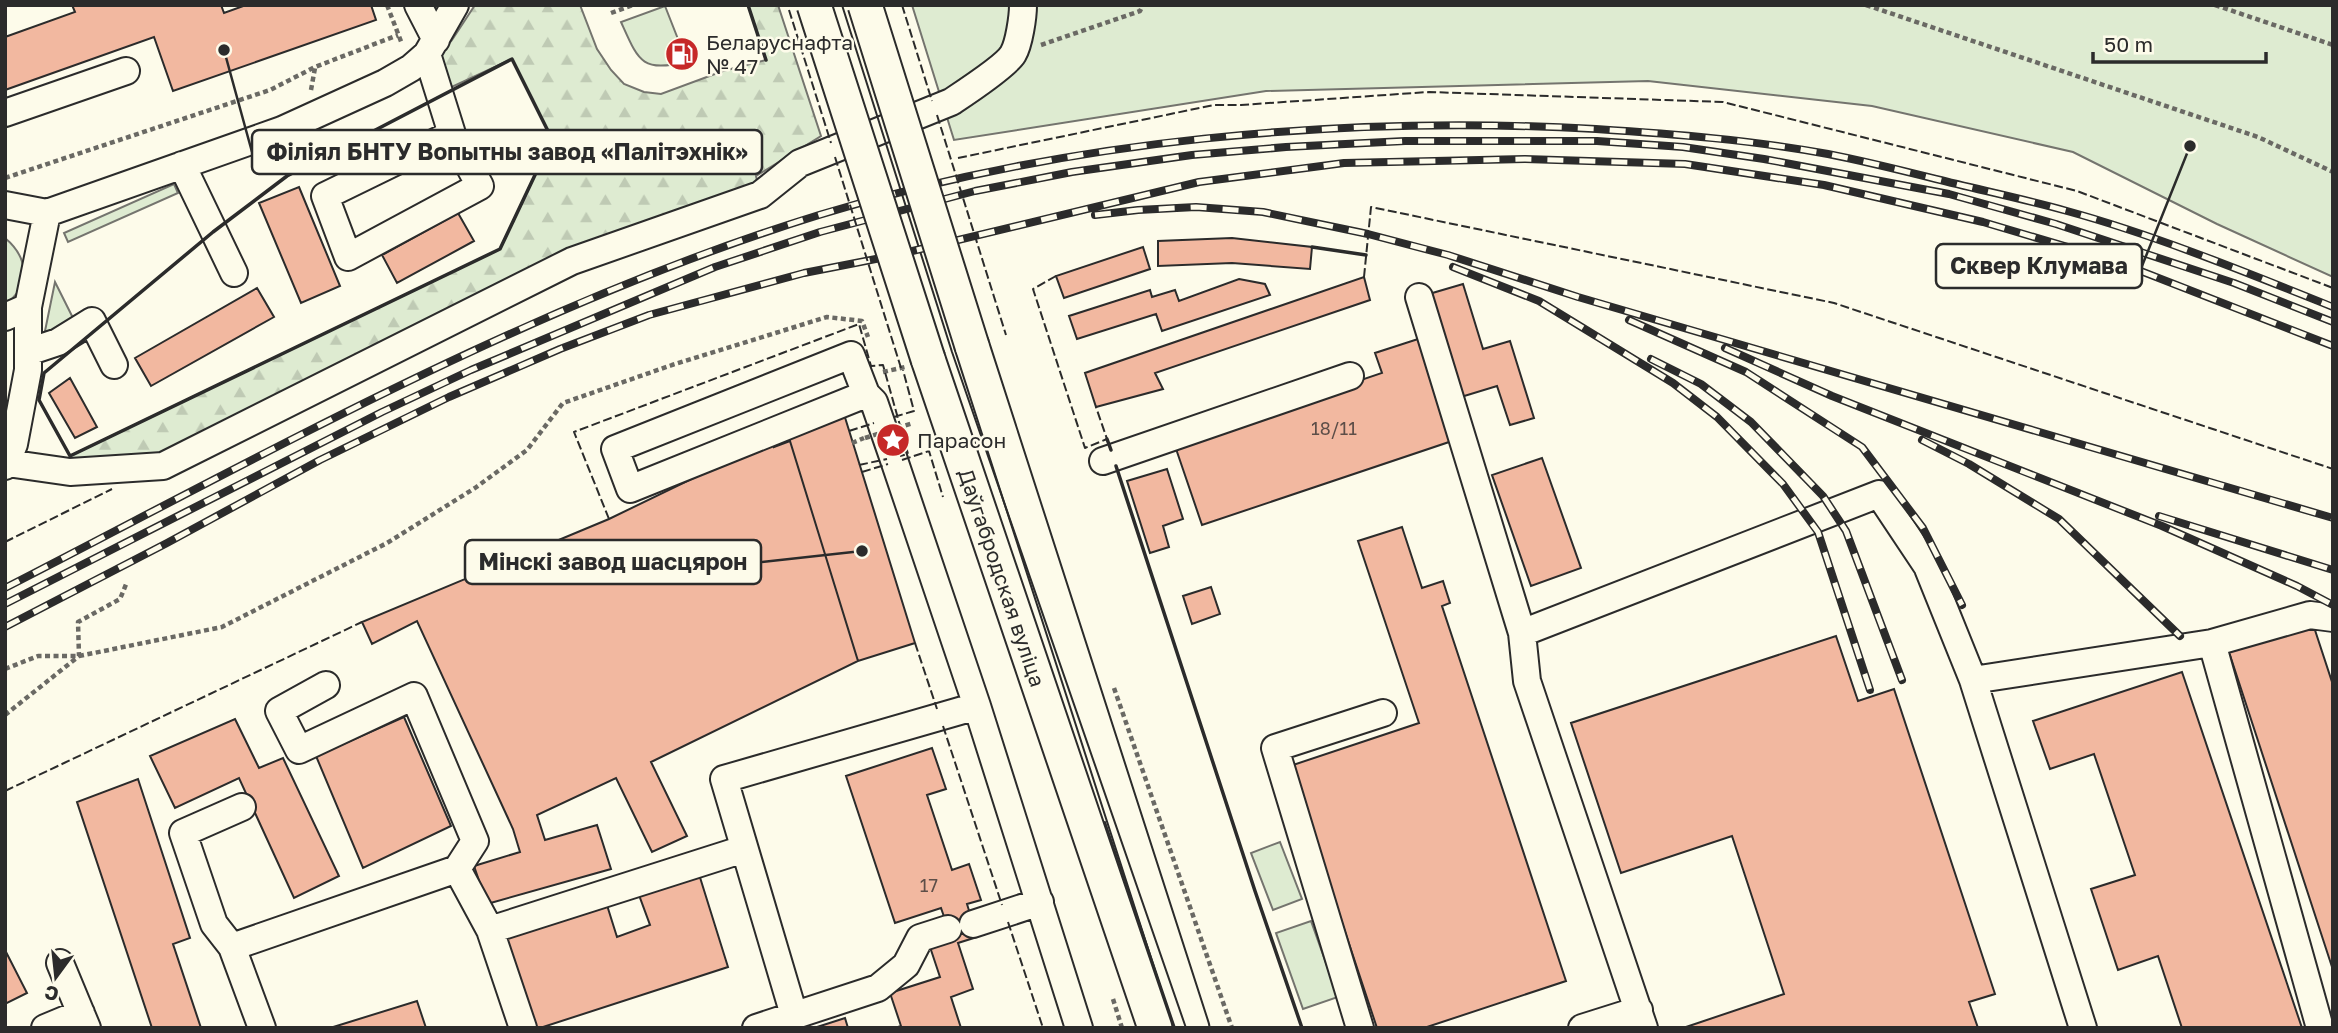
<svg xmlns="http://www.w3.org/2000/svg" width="2338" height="1033" viewBox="0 0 2338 1033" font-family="'Golos Text',sans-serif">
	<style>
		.green { fill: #deebd1; stroke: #74746e; stroke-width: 2 }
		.forest { fill: url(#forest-firs); stroke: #74746e; stroke-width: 2 }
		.building { fill: #f2b8a0; stroke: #2b2b2b; stroke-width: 2 }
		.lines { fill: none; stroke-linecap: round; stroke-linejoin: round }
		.minor-casing { stroke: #2b2b2b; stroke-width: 30 }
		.major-casing { stroke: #2b2b2b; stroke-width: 37 }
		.path { stroke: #6a6964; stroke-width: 4.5; stroke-dasharray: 5 3.5; stroke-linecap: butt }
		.minor { stroke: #fdfbea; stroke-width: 26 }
		.major { stroke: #fdfbea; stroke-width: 33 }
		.tram { stroke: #2b2b2b; stroke-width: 2 }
		.rail-casing { stroke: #2b2b2b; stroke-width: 8 }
		.rail { stroke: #fdfbea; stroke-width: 5; stroke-dasharray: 16; stroke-linecap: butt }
		.major-bridge-casing { stroke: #2b2b2b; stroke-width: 37; stroke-linecap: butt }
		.path-bridge { stroke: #6a6964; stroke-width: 4.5; stroke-dasharray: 5 3.5; stroke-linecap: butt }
		.major-bridge { stroke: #fdfbea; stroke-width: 33 }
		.fence { stroke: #2b2b2b; stroke-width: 2; stroke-dasharray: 9 3.5; stroke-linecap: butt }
		.wall { stroke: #2b2b2b; stroke-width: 3.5 }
		.labels { text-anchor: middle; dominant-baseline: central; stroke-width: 5; stroke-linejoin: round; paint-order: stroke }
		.number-label { font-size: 18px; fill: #5d4e48 }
		.poi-label { font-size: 21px; fill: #2b2b2b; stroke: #fdfbea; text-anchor: start }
		.street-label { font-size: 21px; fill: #2b2b2b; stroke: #fdfbea }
		.leader { fill: none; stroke: #2b2b2b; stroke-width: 2.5 }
		.callout-dot { fill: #2b2b2b; stroke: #fdfbea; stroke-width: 2.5 }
		.callout { fill: #fdfbea; stroke: #2b2b2b; stroke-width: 2.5 }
		.callout-label { font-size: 23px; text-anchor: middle; font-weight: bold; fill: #2b2b2b }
	</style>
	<defs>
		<pattern id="forest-firs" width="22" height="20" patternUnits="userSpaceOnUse" patternTransform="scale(1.75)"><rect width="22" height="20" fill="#deebd1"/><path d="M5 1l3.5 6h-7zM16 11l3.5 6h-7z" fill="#bfcab4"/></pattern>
	</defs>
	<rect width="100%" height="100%" fill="#fdfbea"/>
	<path class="green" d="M 912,5 L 2333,5 L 2333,277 L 2217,224 L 2073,152 L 1872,106 L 1648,81 L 1266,91 L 954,140 Z
		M 665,6 L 687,62 C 641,72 639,62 621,22 Z
		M 174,184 L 178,193 L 68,242 L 64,233 Z
		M 5,238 C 28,257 32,286 5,304 Z
		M 55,282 L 73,318 L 50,336 L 45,331 Z
		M 1280,842 L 1302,899 L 1273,910 L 1251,853 Z
		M 1311,921 L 1338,997 L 1303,1009 L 1276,933 Z"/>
	<path class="forest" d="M 475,5 L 580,5 L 597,49 L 611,70 L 624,84 L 644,92 L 661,94 L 723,71 L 766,60 L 748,5 L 778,5 L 821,136 L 756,176 L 760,195 L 572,261 L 163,466 L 70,472 L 70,456 L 500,249 L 552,139 L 512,59 L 441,92 L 430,68 L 452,40 Z"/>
	<path class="building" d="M 72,5 L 221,5 L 224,13 L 246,5 L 371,5 L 376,20 L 173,91 L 154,37 L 5,90 L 5,37 L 75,12 Z
		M 299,187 L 340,286 L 301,303 L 259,203 Z
		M 458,213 L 474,241 L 397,283 L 382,255 Z
		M 1232,238 L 1312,247 L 1310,269 L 1232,263 L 1158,266 L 1158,241 Z
		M 1143,247 L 1150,269 L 1064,298 L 1056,276 Z
		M 1364,277 L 1370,300 L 1155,373 L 1163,389 L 1096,407 L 1085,373 Z
		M 1239,279 L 1265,284 L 1270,295 L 1162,331 L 1156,314 L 1077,339 L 1069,316 L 1150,290 L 1152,297 L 1175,290 L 1179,301 Z
		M 1463,284 L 1483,349 L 1510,341 L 1534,418 L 1510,425 L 1497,386 L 1461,397 L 1429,294 Z
		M 257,288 L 274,317 L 151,386 L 135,358 Z
		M 1418,339 L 1452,441 L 1202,525 L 1174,443 L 1382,373 L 1375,353 Z
		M 70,378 L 97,427 L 75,438 L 49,393 Z
		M 843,411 L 915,643 L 858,661 L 790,441 L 790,431 Z
		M 774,439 L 774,447 L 790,441 L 858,661 L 651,762 L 687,836 L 652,852 L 616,778 L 537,815 L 545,840 L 597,825 L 611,869 L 487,904 L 474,866 L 520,852 L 513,829 L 417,621 L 372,644 L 362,622 L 609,519 Z
		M 1542,458 L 1581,568 L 1531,586 L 1492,475 Z
		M 1167,469 L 1183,519 L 1163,526 L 1169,547 L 1150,553 L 1127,481 Z
		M 1402,527 L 1422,588 L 1443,581 L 1450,603 L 1442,606 L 1566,981 L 1424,1028 L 1377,1028 L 1290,766 L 1419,723 L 1358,541 Z
		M 1211,587 L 1220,614 L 1192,624 L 1183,596 Z
		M 2312,621 L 2333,685 L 2333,970 L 2228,649 Z
		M 1836,636 L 1858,701 L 1894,689 L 1995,994 L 1969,1002 L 1978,1028 L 1683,1028 L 1784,994 L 1732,836 L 1621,873 L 1571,723 Z
		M 2182,672 L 2302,1028 L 2182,1028 L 2158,956 L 2118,970 L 2091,889 L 2135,875 L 2094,754 L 2050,769 L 2033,721 Z
		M 404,717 L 451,826 L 363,868 L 316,756 Z
		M 235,719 L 259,768 L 283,758 L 339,876 L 294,898 L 239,778 L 175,808 L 150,756 Z
		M 932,748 L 946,789 L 927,795 L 952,870 L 969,864 L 981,900 L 967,904 L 977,937 L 958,943 L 973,989 L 951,997 L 961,1028 L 895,1028 L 901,1026 L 890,993 L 940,977 L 929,944 L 951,937 L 941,908 L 895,923 L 846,776 Z
		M 138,779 L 190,938 L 173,944 L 201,1028 L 152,1028 L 77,802 Z
		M 698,871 L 728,967 L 540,1028 L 529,1028 L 499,938 L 606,902 L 617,937 L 650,925 L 639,895 Z
		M 5,950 L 27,993 L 5,1004 Z
		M 417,1001 L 426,1028 L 330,1028 Z
		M 845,1018 L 848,1028 L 814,1028 Z"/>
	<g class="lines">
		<g class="minor-casing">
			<path id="minor" d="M 418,5 L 436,40
				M 427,54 L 452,134 L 480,186 L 348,257 L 325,196 L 452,134
				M 5,113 L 126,71
				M 182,165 L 234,273
				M 5,205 L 47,213
				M 1419,297 L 1522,633 L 1527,681 L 1644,1028
				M 5,317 L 28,307
				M 28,352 L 58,342 L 92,321 L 114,365
				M 866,394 L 630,489 L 615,449 L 851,355 L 866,394 L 874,402 L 893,457 L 977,706 L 1079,1028
				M 1103,461 L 1350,376
				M 7,463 L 70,472 L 163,466 L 572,261 L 760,195 L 800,163 L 951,102 C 963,94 1006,66 1013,54 C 1019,44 1023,17 1023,5
				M 5,466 L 14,444 L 28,370 L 28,307 L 47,213 L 282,130 L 385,83 L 411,68 L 427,54 L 455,5
				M 1522,633 L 1879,494 L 1927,566 L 1973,680 L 2083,1028
				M 2212,643 L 2320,1028
				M 1973,680 L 2212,643 L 2310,615 L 2333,618
				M 326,685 L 279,711 L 299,750 L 414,696 L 475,841 L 457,869
				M 242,807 L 183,833 L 214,924 L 232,947 L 262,1028
				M 973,924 L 1040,902
				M 232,947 L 457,869 L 490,930
				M 60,963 L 87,1028
				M 794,1015 L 724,779 L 977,706
				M 45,1028 L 81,1013
				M 523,1028 L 490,930 L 744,849
				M 756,1028 L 878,988 L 906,965 L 920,938 L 948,929
				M 1360,1028 L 1275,748 L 1383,713
				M 1582,1028 L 1639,1010"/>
		</g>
		<g class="major-casing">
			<g id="major">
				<path d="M 972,346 L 1192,1028"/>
				<path id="s1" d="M 928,359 L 1155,1028"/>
			</g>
		</g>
		<path class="path" d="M 387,5 L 402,44
			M 1866,5 L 2258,137 L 2333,172
			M 2215,5 L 2333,45
			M 611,13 L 633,5
			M 1041,45 L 1140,11 L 1143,5
			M 311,90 L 315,68
			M 5,178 L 270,90 L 315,67 L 398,35
			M 883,372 L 905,367
			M 852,443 L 864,438
			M 5,669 L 38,656 L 79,656 L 222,627 L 387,543 L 475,488 L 527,450 L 563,403 L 672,365 L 827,317 L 862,321 L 868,337
			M 1114,688 L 1232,1028
			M 5,715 L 79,656 L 78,622 L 120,599 L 127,582
			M 1113,999 L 1122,1028"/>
		<use href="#minor" class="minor"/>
		<use href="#major" class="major"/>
		<path class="tram" d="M 842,5 L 952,352 L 1186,1028
			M 1105,822 L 1175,1028"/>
		<g class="rail-casing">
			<path id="rail" d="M 1095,215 L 1138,210 L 1196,207 L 1263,212 L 1368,234 L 1448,255 L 1578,297 L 2333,518
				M 1453,267 L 1539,301 L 1673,383 L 1717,417 L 1783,484 L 1818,532 L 1870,690
				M 1629,320 L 1746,372 L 1862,447 L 1923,528 L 1962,605
				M 1725,348 L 1832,396 L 2162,526 L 2297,586 L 2333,605
				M 1651,359 L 1701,384 L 1751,422 L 1823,496 L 1846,531 L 1902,680
				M 1922,440 L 1969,464 L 2059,519 L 2180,636
				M 2159,516 L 2333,570
				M 5,588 C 270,452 533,303 819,215 C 1065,140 1340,115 1596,129 C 1674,134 1752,140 1828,154 C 1864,161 1900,170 1936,179 C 1980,190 2024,199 2067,211 C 2155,235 2248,273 2333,307
				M 5,604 L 382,412 L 471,370 L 715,267 L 820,232 L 975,191 L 1072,172 L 1192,155 L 1286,147 L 1405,141 L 1597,141 L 1683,147 L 1764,159 L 1949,194 L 2056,224 L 2234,283 L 2333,322
				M 5,627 L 167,543 L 320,460 L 449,397 L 560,349 L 649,315 L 804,273 L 896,255 L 1199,182 L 1344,163 L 1525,159 L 1685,164 L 1824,185 L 1983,222 L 2115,261 L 2333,346"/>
		</g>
		<use href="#rail" class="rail"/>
		<g class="major-bridge-casing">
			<path id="major-bridge" d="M 814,5 L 928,359
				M 865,5 L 972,346"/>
		</g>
		<path class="path-bridge" d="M 865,438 L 913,423"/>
		<use href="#major-bridge" class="major-bridge"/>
		<path class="fence" d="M 902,5 L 932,101
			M 789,10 L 831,143
			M 937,115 L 1006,335
			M 835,157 L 901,368
			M 958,158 L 1214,105 L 1241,105 L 1429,92 L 1723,102 L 2077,191 L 2333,288
			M 1056,276 L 1033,289 L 1085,448 L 1107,439 L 1096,407
			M 1364,277 L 1371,207 L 1834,303 L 2333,469
			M 894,417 L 914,411 L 903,370
			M 849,431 L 874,423
			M 902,460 L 929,451 L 943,497
			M 859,465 L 887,459
			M 862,472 L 888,464
			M 609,519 L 574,432 L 859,324 L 871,366 L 883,365 L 908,454 L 900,456
			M 5,542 L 112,489
			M 915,643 L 937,709
			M 943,726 L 1002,905
			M 5,791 L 362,622
			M 1008,922 L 1043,1028"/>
		<path class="wall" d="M 748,5 L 766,60
			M 512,59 L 552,139 L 500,249 L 70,456 L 39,400 L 44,373 L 213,232 L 287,176 Z
			M 1312,247 L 1366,255
			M 1107,439 L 1111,450
			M 1116,466 L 1255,891 L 1302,1028"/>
	</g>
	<defs>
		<g id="fuel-disc" transform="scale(1.75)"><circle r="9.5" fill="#c62828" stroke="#fdfbea"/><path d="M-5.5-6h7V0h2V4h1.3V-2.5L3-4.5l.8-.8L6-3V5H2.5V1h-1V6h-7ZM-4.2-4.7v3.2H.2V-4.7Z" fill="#fff"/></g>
		<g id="sight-disc" transform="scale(1.75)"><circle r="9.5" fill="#c62828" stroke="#fdfbea"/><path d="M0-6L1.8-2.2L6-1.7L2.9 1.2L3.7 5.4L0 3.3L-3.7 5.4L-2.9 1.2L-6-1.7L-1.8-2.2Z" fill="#fff"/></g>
	</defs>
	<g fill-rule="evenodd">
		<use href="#fuel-disc" x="682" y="54"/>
		<use href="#sight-disc" x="893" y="440"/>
	</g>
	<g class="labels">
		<g class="number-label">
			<text x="1334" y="428">18/11</text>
			<text x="929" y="885">17</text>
		</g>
		<g class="poi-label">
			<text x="706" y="42">Беларуснафта<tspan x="706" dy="24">№ 47</tspan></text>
			<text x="917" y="440">Парасон</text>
		</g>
		<g class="street-label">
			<text stroke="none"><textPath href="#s1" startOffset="231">Даўгабродская вуліца</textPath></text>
		</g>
	</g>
	<path class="leader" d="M224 50L252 152M2190 146L2142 266M862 551L761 562"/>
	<g class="callout-dot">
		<circle cx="224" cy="50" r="7"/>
		<circle cx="2190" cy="146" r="7"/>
		<circle cx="862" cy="551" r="7"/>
	</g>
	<g class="callout">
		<rect x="252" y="130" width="510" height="44" rx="7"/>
		<rect x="1936" y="244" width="206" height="44" rx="7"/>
		<rect x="465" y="540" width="296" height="44" rx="7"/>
	</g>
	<g class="callout-label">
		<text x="507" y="160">Філіял БНТУ Вопытны завод «Палітэхнік»</text>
		<text x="2039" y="274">Сквер Клумава</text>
		<text x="613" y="570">Мінскі завод шасцярон</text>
	</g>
	<rect width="2338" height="1033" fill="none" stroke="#2b2b2b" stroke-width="14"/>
	<g transform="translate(56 977) rotate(195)" stroke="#fdfbea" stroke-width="5" paint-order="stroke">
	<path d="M0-5L12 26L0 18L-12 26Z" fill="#2b2b2b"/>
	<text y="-10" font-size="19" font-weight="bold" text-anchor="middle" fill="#2b2b2b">С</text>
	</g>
	<path d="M2093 52v10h173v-10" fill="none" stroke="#2b2b2b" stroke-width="3.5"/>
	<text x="2104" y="52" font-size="21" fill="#2b2b2b" stroke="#fdfbea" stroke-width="5" paint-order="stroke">50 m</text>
</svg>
